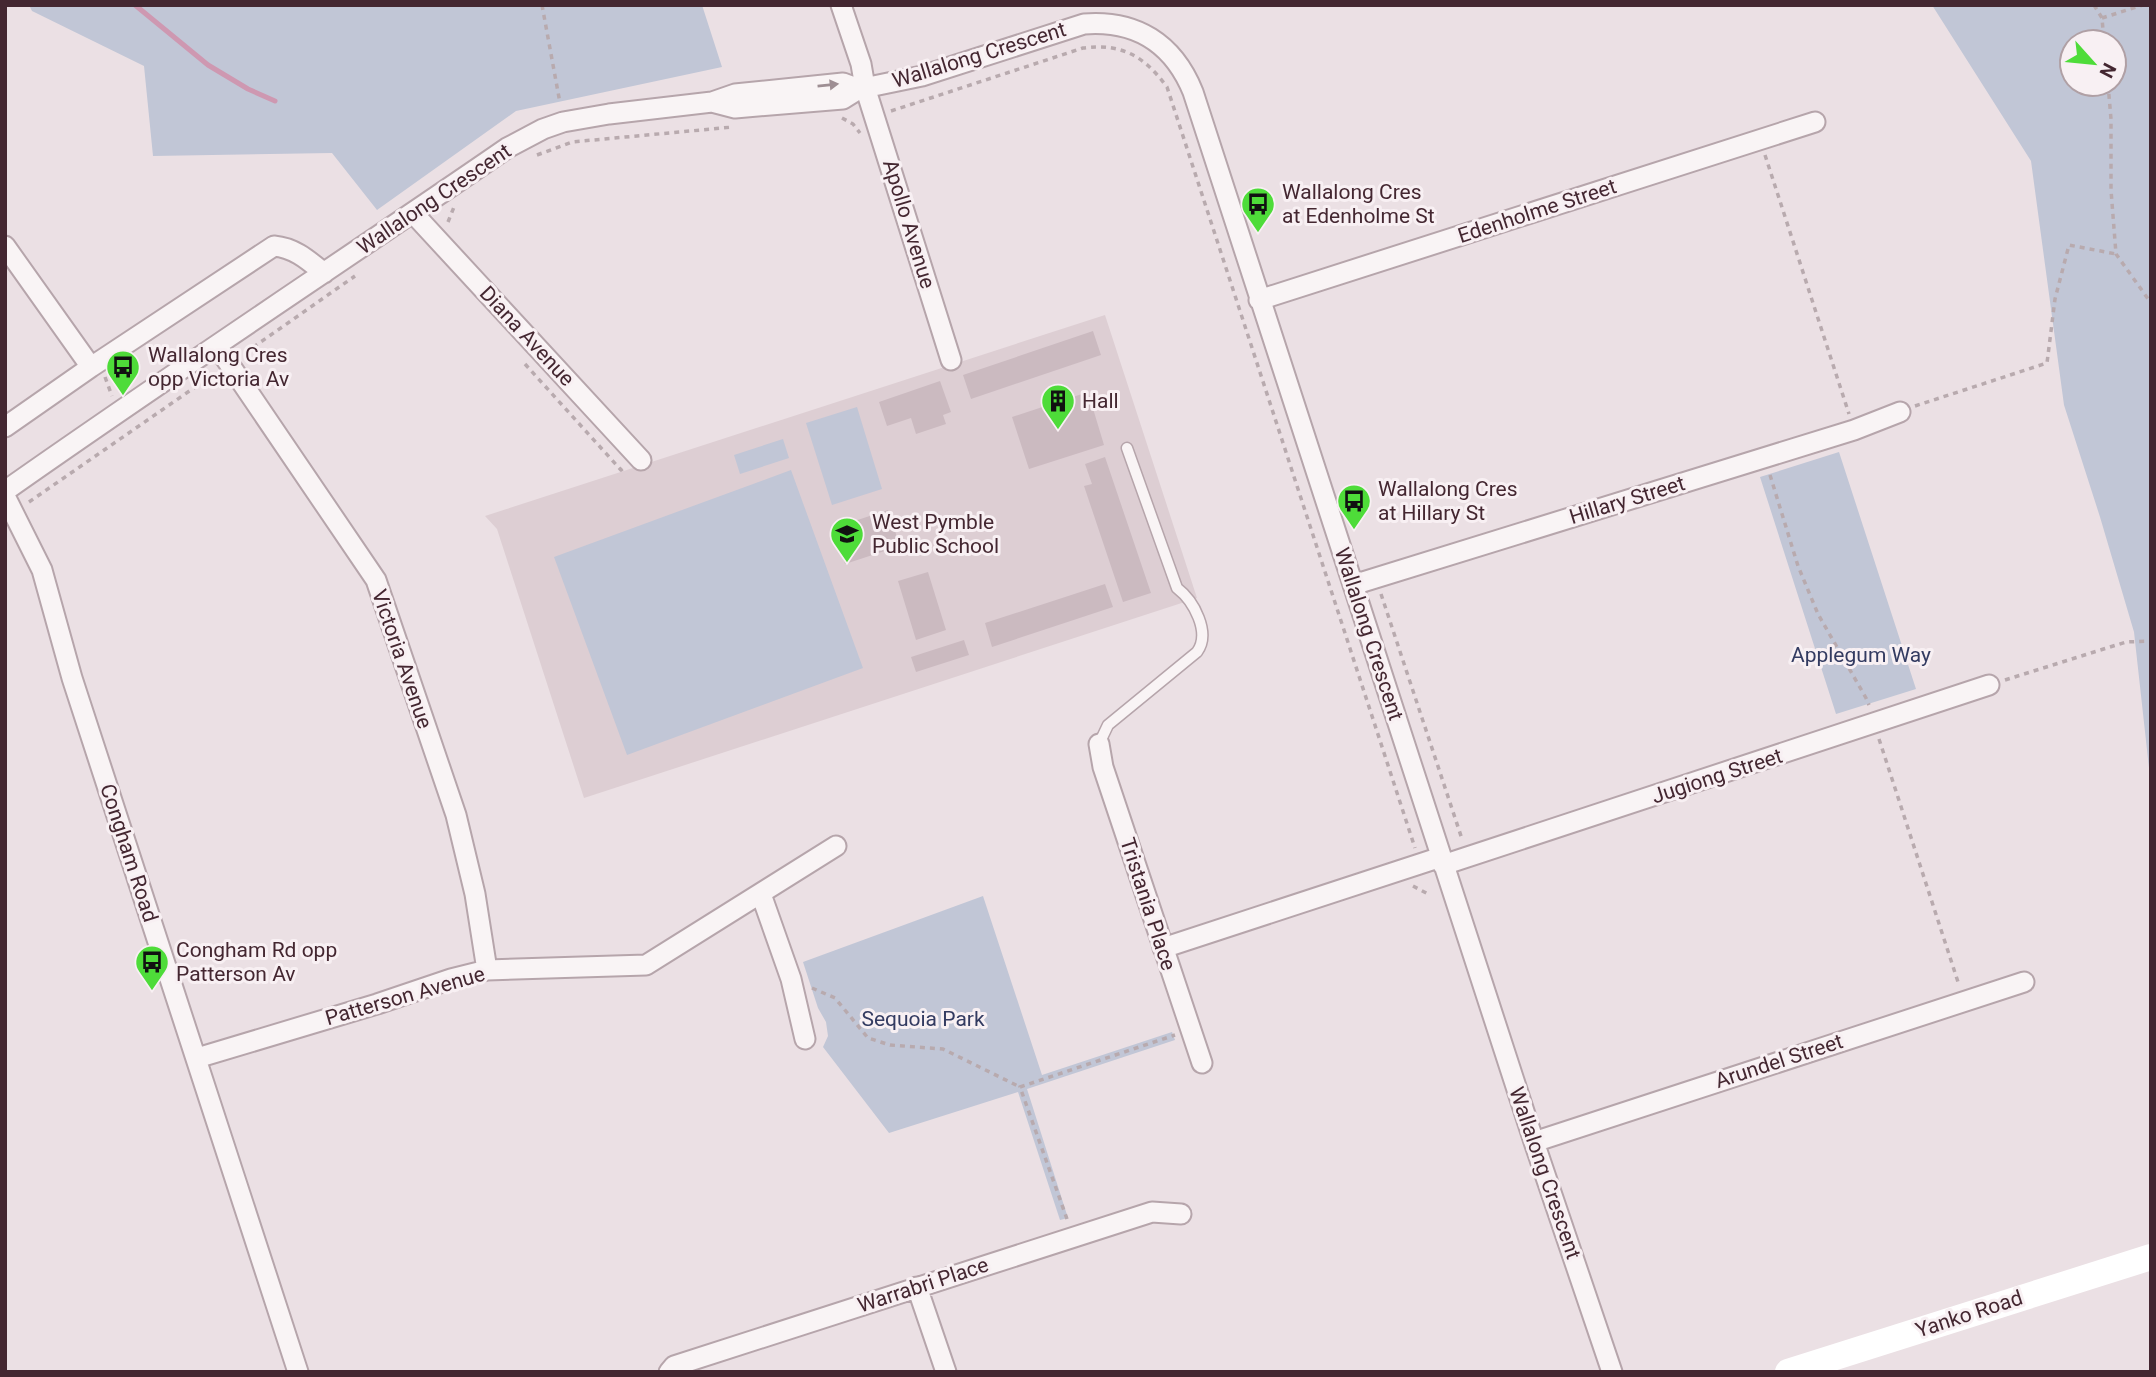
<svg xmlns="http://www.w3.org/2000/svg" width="2156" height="1377" viewBox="0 0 2156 1377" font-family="Roboto,sans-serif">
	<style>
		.built { fill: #ddced3 }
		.green { fill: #c1c6d6; fill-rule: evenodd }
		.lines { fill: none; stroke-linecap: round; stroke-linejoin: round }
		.stream { stroke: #ce98b1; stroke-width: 5 }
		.building { fill: #cbbac0 }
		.service-casing { stroke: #b6a5ab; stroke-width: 13 }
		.minor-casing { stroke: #b6a5ab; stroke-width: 23 }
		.path { stroke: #b8aaae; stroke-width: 3.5; stroke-dasharray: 5 5; stroke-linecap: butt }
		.service { stroke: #f9f4f5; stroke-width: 10 }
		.minor { stroke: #f9f4f5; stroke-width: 19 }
		.secondary { stroke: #fff; stroke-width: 26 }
		.oneway { fill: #9e8e93 }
		.labels { text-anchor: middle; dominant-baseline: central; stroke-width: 6; stroke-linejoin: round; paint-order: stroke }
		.street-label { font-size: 21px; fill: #442731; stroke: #f8f0f3 }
		.poi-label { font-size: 21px; fill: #442731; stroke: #f8f0f3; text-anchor: start }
		.park-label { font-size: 21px; fill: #333b61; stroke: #f8f0f3 }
	</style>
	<rect width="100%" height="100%" fill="#ebe0e4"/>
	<path class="built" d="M 1105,315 L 1197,598 L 584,798 L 497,529 L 485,516 Z"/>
	<path class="green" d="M 29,5 L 702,5 L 722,67 L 516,111 L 377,210 L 332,153 L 153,156 L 144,66 L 32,11 Z
		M 1932,5 L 2151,5 L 2151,786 L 2134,632 L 2100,517 L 2064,405 L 2031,161 ZM 2072,42 L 2114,42 L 2114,84 L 2072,84 Z
		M 857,407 L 882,489 L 832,505 L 806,423 Z
		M 783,439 L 789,458 L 740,474 L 734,455 Z
		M 1839,452 L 1916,689 L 1836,714 L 1760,477 Z
		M 791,470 L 863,668 L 627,755 L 554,557 Z
		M 983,896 L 1042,1075 L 1172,1032 L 1175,1040 L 1027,1089 L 1068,1218 L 1060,1220 L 1018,1092 L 889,1133 L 823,1047 L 828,1036 L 826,1022 L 818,1008 L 803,962 Z"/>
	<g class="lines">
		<path class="stream" d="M 135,5 L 208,65 L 248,89 L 275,101"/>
	</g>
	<path class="building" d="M 1093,331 L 1101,355 L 971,399 L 963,375 Z
		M 940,381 L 951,412 L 943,415 L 946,424 L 916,434 L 911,418 L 887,426 L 879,402 Z
		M 1088,392 L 1104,445 L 1029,469 L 1012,417 Z
		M 1105,457 L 1151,593 L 1123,602 L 1084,486 L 1092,484 L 1085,464 Z
		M 888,510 L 900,546 L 845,564 L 833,528 Z
		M 928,572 L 946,630 L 916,640 L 898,581 Z
		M 1105,584 L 1113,607 L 992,647 L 985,623 Z
		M 964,640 L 969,655 L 916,672 L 911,657 Z"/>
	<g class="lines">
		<g class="service-casing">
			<path id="service" d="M 1099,744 L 1108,725 L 1197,652 C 1211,633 1194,601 1177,588 L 1127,448"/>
		</g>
		<g class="minor-casing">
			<path id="minor" d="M 841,5 L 861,64 L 865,87 L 951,360
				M 712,102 L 735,108 L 843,99 L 859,89 L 922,76 L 1084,24 C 1136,20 1173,43 1193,92 L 1534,1142 L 1612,1372
				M 413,213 L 641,460
				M 5,246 L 91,367
				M 1259,300 L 1815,122
				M 217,346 L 376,580 L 456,815 L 475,894 L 487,970
				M 5,427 L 91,367 L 274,246 C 295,248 308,260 324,273
				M 5,491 C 171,374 340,263 507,148 L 543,129 L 563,122 L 609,114 L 712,102 L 735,94 L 843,83 L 859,89
				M 5,496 L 42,570 L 72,678 L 298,1372
				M 1353,585 L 1854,430 L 1900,412
				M 1099,744 L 1103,767 L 1202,1063
				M 1443,865 L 1989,685
				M 761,894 L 791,979 L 805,1039
				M 1163,948 L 1441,857
				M 197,1058 L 377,1004 L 451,979 L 487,970 L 646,965 L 836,846
				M 1534,1142 L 2024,982
				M 917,1287 L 946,1372
				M 669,1372 L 674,1366 L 1152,1212 L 1181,1214"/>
		</g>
		<path class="path" d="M 542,5 L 560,103
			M 2094,5 L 2102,18 L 2104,42
			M 2102,18 L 2143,5
			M 2108,84 L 2111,119 L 2111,190 L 2116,254 L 2151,303
			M 891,111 L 1083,48 C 1122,43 1144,56 1167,87 L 1415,848
			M 842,118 L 853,124 L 860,133
			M 537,155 L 572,142 L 733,127
			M 1765,155 L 1849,414
			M 448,222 L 454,207
			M 245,353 L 355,276
			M 525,364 L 621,470 L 624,468
			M 105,377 L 112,396
			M 1915,406 L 2047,363 L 2055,299 L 2069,245 L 2116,254
			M 1770,475 L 1798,566 L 1818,614 L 1866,698 L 1869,705
			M 29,502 L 214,374
			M 1381,594 L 1462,839
			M 2005,680 L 2126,642 L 2151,641
			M 1879,739 L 1959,985
			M 1413,886 L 1430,895
			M 812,988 L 835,998 L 868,1038 L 890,1045 L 943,1049 L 1020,1087
			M 1067,1219 L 1020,1087 L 1175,1035"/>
		<use href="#service" class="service"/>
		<use href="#minor" class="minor"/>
		<path class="secondary" d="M 1788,1372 L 2151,1257"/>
	</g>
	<defs><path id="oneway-solid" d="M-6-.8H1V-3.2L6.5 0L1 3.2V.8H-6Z" transform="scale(1.75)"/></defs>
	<use class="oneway" href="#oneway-solid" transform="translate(828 85) rotate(-6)"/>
	<defs>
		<g id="bus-pin" transform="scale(1.75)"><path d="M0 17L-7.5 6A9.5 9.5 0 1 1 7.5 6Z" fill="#4edc39" stroke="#f8f0f3"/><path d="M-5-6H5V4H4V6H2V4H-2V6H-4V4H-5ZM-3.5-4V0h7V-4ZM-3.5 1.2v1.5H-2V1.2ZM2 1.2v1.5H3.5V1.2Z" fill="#111"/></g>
		<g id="building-pin" transform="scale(1.75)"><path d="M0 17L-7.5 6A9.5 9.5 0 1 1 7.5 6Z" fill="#4edc39" stroke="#f8f0f3"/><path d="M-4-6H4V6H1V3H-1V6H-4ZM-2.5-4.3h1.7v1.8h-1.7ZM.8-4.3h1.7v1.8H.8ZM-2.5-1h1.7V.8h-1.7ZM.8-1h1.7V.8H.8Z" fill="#111"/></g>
		<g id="school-pin" transform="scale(1.75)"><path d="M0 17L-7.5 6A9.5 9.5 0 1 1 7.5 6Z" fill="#4edc39" stroke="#f8f0f3"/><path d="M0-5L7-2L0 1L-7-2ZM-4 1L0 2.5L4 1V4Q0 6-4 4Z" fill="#111"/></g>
	</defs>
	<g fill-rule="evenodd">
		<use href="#bus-pin" x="1258" y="204"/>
		<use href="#bus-pin" x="123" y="367"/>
		<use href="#building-pin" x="1058" y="401"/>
		<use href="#bus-pin" x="1354" y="501"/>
		<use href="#school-pin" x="847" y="534"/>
		<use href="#bus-pin" x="152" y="962"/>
	</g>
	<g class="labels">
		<g class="street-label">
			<text transform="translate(979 55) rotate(-17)">Wallalong Crescent</text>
			<text transform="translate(434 199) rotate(-34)">Wallalong Crescent</text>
			<text transform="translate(1537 211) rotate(-18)">Edenholme Street</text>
			<text transform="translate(909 224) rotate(73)">Apollo Avenue</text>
			<text transform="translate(527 336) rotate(47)">Diana Avenue</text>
			<text transform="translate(1627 500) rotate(-17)">Hillary Street</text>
			<text transform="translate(1369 634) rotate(72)">Wallalong Crescent</text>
			<text transform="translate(402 659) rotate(71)">Victoria Avenue</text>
			<text transform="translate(1717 776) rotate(-18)">Jugiong Street</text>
			<text transform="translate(129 853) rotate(72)">Congham Road</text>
			<text transform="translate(1148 904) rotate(72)">Tristania Place</text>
			<text transform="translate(405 996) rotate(-16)">Patterson Avenue</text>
			<text transform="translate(1779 1061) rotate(-18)">Arundel Street</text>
			<text transform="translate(1545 1173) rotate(71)">Wallalong Crescent</text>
			<text transform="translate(923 1285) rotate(-18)">Warrabri Place</text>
			<text transform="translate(1969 1314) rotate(-18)">Yanko Road</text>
		</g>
		<g class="poi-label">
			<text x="1282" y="192">Wallalong Cres<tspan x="1282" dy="24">at Edenholme St</tspan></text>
			<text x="148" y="355">Wallalong Cres<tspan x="148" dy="24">opp Victoria Av</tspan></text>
			<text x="1082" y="401">Hall</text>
			<text x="1378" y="489">Wallalong Cres<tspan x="1378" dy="24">at Hillary St</tspan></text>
			<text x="872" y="522">West Pymble<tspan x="872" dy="24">Public School</tspan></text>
			<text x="176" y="950">Congham Rd opp<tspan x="176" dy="24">Patterson Av</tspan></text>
		</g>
		<g class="park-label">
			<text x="1861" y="655">Applegum Way</text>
			<text x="923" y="1019">Sequoia Park</text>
		</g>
	</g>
	<rect width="2156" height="1377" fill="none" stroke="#442731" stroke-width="14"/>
	<g transform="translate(2093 63) rotate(117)"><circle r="33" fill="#f8f0f3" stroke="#b0a0a5" stroke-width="2"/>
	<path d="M0-5L12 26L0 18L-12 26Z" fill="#4edc39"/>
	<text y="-10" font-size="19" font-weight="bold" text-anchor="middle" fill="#442731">N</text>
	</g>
</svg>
